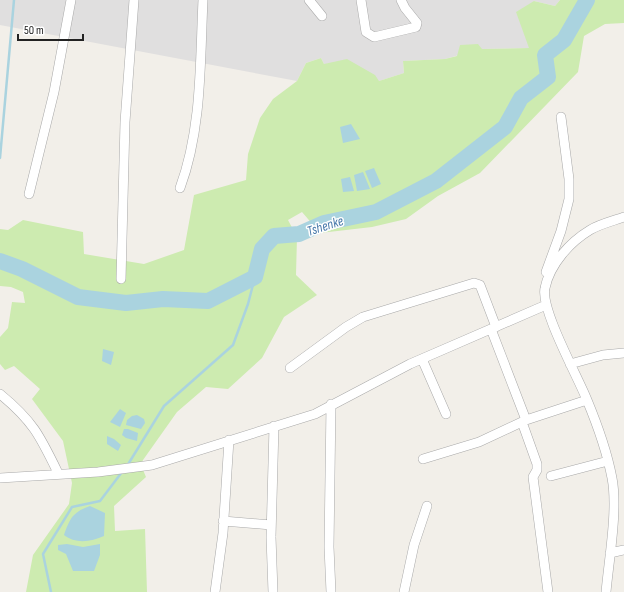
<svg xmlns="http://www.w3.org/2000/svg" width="624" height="592" viewBox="0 0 624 592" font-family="'Sofia Sans Condensed',sans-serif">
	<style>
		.residential { fill: #e0dfdf }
		.grass { fill: #cdebb0 }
		.water { fill: #aad3df }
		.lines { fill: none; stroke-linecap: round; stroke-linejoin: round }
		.stream { stroke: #aad3df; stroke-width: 2.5 }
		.river { stroke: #aad3df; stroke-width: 16 }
		.minor-casing { stroke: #a9a9a9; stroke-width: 10 }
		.minor { stroke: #fff; stroke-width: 9 }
		.labels { text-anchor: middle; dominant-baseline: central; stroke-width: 3; stroke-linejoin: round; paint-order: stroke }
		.water-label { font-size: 14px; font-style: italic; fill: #4a7aab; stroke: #fff }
	</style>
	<rect width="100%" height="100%" fill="#f2efe9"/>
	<path class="residential" d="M 0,0 L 560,0 L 555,6 L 534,1 L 529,48 L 481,49 L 445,59 L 403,61 L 404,73 L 379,81 L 324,64 L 321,58 L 306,63 L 297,81 L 0,25 Z"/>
	<path class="grass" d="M 560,0 L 624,0 L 624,23 L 605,24 L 584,36 L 578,72 L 480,173 L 438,196 L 406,219 L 372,227 L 320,233 L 302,212 L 288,220 L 297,237 L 296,275 L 317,295 L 284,317 L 262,358 L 228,389 L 206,387 L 177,412 L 143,460 L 141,465 L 146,477 L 114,506 L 115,531 L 145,529 L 147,592 L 26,592 L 33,555 L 69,504 L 72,483 L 63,441 L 32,399 L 40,389 L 14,366 L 5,370 L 0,364 L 0,337 L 8,328 L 12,302 L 25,303 L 23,292 L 11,287 L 0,286 L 0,229 L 8,230 L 23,220 L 83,232 L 84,254 L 144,264 L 184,250 L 194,195 L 246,180 L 248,154 L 260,118 L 273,99 L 297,81 L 306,63 L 321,58 L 324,64 L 347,59 L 375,75 L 379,81 L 404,73 L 403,61 L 445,59 L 457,56 L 460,45 L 478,44 L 482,49 L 529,48 L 516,12 L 534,1 L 555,6 Z"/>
	<path class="water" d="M 351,124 L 360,139 L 343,143 L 340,127 Z
		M 374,168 L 381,184 L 372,188 L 365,171 Z
		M 363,172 L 370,189 L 357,191 L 354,175 Z
		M 350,177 L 354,191 L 343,192 L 341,179 Z
		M 103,349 L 114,352 L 111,365 L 102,361 Z
		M 120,409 L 126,413 L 120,427 L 110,422 Z
		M 137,415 L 144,419 L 145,423 L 141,429 L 126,425 L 127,420 L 132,416 Z
		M 124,429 L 128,429 L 138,433 L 137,441 L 126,438 L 122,435 Z
		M 107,436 L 114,439 L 121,445 L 118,451 L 107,444 Z
		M 90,506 L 105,513 L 104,536 C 91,542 75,544 64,535 C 70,518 73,512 90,506 Z
		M 67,544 L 83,547 L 100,544 L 100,555 L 94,571 L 73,571 L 66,554 L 58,550 L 58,545 Z"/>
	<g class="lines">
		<path class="stream" d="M 0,158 L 14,0
			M 127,466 L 164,406 L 233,345 L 248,304 L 255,277
			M 51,592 L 43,554 L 72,507 L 100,501 L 122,472"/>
		<path class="river" d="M 0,261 L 22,269 L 78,297 L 126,303 L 163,299 L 208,301 L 255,277 L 262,249 L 274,236 L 299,234 L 324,223 L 376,212 L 436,181 L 505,127 L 521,98 L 548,77 L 545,55 L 564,40 L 587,0"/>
		<g class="minor-casing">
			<path id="minor" d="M 309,0 L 322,16
				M 361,0 L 366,32 L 374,37 L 416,27 L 417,23 L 405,8 L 401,0
				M 180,188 C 202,129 200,62 203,0
				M 29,194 L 54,92 L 71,0
				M 546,272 L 561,231 L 569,199 L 569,179 L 561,117
				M 121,279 L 125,122 L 134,0
				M 491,329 L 526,420
				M 422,359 L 446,414
				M 570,364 L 603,355 L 624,353
				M 290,368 L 346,327 L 363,317 L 474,283 L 480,285 L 496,327
				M 0,394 C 33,421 40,436 58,473
				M 331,404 L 329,547 L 331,592
				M 522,422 L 537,464 L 537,470 L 533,477 L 548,592
				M 423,459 L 479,442 L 526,420 L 587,400
				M 551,476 L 608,461
				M 0,478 L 98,472 L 152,465 L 315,414 L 410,364 L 546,305
				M 223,521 L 271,525
				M 610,553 L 624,550
				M 215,592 L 223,533 L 229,440
				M 273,592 L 271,537 L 274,426
				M 404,592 L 414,545 L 427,506
				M 606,592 C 609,559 618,509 612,478 C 607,452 597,424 587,400 C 578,377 540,309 545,288 C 550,264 570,242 590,230 C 600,224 613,221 624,217"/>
		</g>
		<use href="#minor" class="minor"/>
	</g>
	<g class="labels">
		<g class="water-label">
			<text transform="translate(325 226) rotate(-18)">Tshenke</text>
		</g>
	</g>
	<path d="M18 34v6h65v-6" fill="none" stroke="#222222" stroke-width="2"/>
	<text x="24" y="34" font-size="12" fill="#222222" stroke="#ffffff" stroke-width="3" paint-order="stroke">50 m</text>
</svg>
